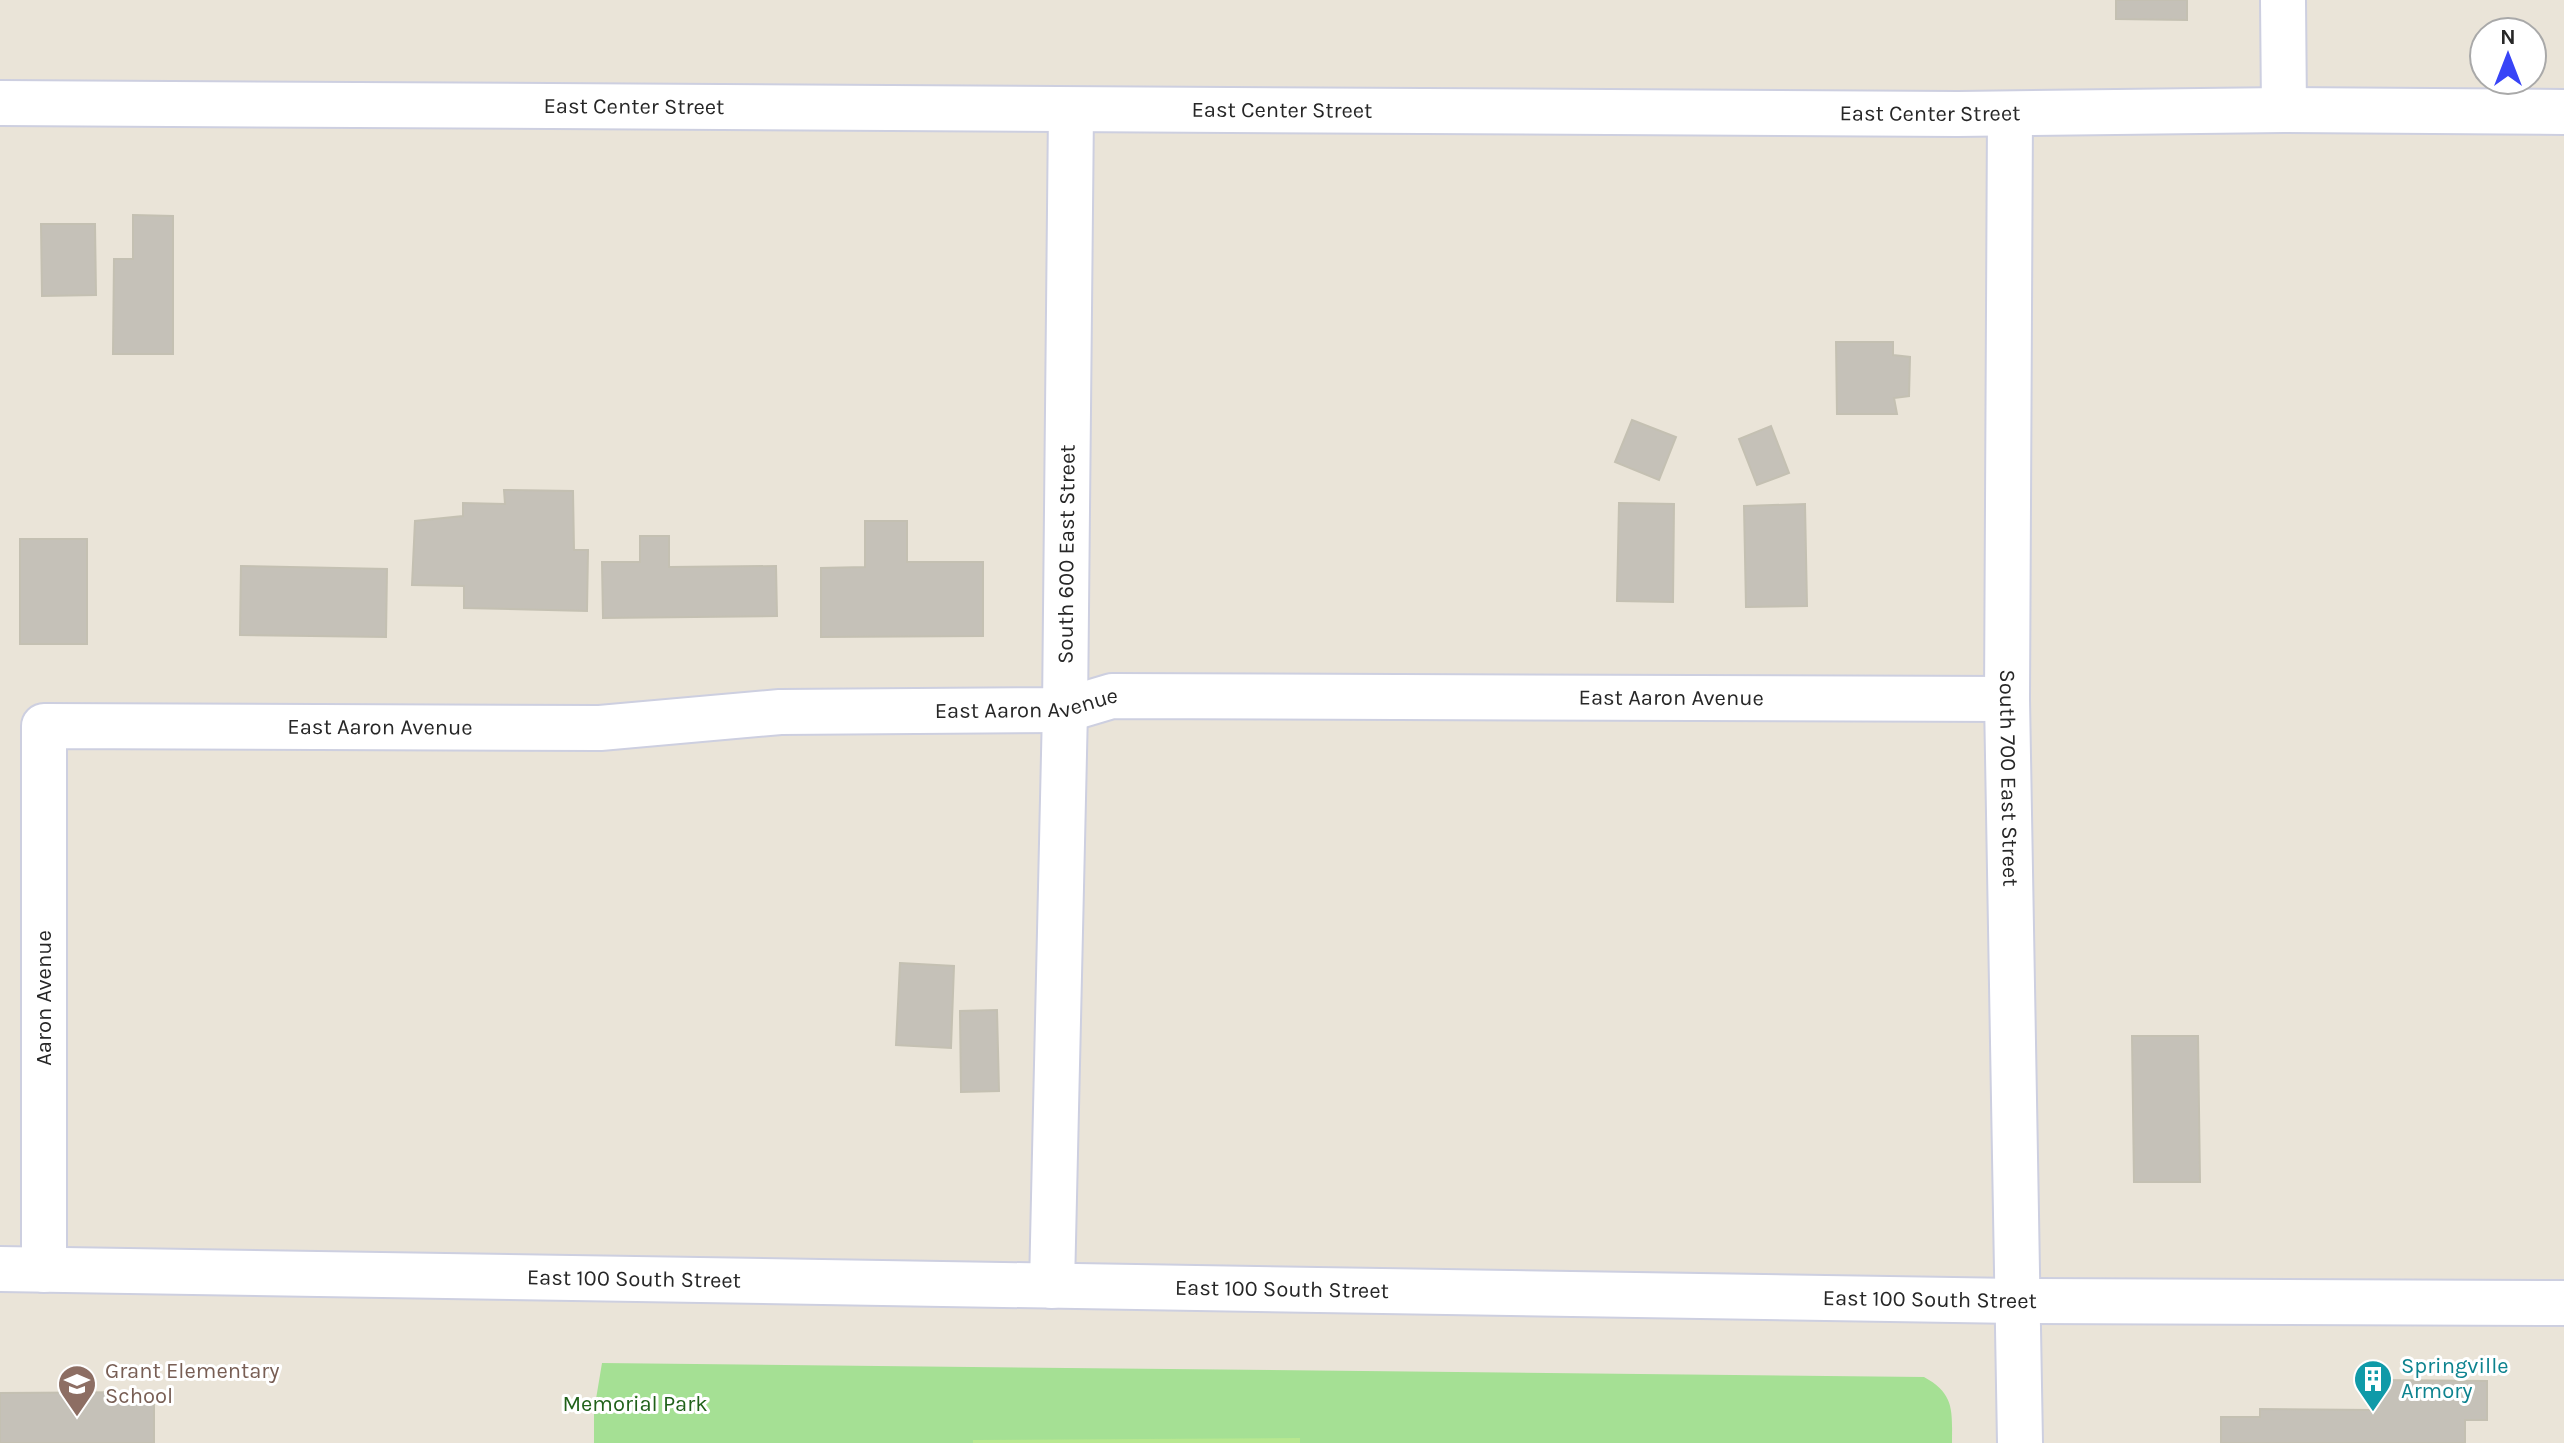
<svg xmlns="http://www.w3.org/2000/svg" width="2564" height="1443" viewBox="0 0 2564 1443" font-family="Karla,sans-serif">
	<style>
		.green { fill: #a5e094 }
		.pitch { fill: #b8e890 }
		.building { fill: #c5c1b8; stroke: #c4c0b2; stroke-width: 2 }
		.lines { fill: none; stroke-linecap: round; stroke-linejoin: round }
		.minor-casing { stroke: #cdcfe0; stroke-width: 48 }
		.tertiary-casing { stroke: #cdcfe0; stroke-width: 48 }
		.minor { stroke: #fff; stroke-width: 44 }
		.tertiary { stroke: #fff; stroke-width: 44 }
		.labels { text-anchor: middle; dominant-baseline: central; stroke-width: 6; stroke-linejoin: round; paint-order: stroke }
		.street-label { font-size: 22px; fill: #272727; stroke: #fff }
		.culture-label { font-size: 22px; fill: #0d838f; stroke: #fff; text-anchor: start }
		.education-label { font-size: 22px; fill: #785e54; stroke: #fff; text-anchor: start }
		.park-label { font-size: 22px; fill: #20611a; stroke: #fff }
	</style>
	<rect width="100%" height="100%" fill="#eae4d8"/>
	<path class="green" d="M 602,1363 L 1924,1377 C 1955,1394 1952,1411 1952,1443 L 594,1443 L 594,1411 Z"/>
	<path class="pitch" d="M 1300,1438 L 1300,1443 L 973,1443 L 973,1440 Z"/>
	<path class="building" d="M 2116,0 L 2187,0 L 2187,20 L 2116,19 Z
		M 133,215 L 173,216 L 173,354 L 113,354 L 114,259 L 133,259 Z
		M 41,224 L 95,224 L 96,295 L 42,296 Z
		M 1836,342 L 1893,342 L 1893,355 L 1910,357 L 1909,396 L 1894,398 L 1897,414 L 1837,414 Z
		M 1632,420 L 1676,437 L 1659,480 L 1615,462 Z
		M 1771,426 L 1789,473 L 1757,485 L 1739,439 Z
		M 504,490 L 573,491 L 574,550 L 588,550 L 587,611 L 464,608 L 464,586 L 412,585 L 415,521 L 463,516 L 463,503 L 505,504 Z
		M 1619,503 L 1674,504 L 1673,602 L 1617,601 Z
		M 1805,504 L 1807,606 L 1746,607 L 1744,506 Z
		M 865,521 L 907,521 L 907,562 L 983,562 L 983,636 L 821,637 L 821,568 L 865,567 Z
		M 640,536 L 669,536 L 669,567 L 776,566 L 777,616 L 603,618 L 602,562 L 640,562 Z
		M 20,539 L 87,539 L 87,644 L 20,644 Z
		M 241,566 L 387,569 L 386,637 L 240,635 Z
		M 900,963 L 954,966 L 951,1048 L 896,1045 Z
		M 997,1010 L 999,1091 L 961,1092 L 960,1011 Z
		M 2132,1036 L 2198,1036 L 2200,1182 L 2134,1182 Z
		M 2373,1380 L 2487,1381 L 2487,1420 L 2465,1420 L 2465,1443 L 2221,1443 L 2221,1417 L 2260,1417 L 2260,1409 L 2373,1410 Z
		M 154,1392 L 154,1443 L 0,1443 L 0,1393 Z"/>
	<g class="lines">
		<g class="minor-casing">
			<g id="minor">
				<path d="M 2283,0 L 2284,110"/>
				<path id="s1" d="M 0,1269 L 2017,1301 L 2564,1303"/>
				<path id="s2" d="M 44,1270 L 44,726 L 600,728 L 780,712 L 1065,710 L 1112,696 L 2007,699"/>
				<path id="s3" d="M 1052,1286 L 1065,710 L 1071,110"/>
			</g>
		</g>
		<g class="tertiary-casing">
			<g id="tertiary">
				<path id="s4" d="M 0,103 L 1958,114 L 2284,110 L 2564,112"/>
				<path id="s5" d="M 2010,114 L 2007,699 L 2020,1443"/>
			</g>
		</g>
		<use href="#minor" class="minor"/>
		<use href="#tertiary" class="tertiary"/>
	</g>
	<defs>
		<g id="building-pin" transform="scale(2)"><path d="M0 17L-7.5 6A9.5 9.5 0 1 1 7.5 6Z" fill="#0f9aa8" stroke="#fff"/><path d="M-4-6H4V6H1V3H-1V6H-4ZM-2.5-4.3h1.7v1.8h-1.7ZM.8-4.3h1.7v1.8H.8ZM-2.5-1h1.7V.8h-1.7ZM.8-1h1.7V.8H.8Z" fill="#fff"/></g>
		<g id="school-pin" transform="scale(2)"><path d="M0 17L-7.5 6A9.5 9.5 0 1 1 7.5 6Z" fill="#8d6e63" stroke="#fff"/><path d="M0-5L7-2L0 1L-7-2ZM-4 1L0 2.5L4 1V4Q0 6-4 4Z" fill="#fff"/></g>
	</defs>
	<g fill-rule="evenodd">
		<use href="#building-pin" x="2373" y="1379"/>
		<use href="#school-pin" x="77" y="1384"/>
	</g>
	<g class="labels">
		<g class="street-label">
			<text stroke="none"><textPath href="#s4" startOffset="634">East Center Street</textPath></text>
			<text stroke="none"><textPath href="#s4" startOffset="1282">East Center Street</textPath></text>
			<text stroke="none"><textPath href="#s4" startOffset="1930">East Center Street</textPath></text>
			<text stroke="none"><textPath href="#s3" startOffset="732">South 600 East Street</textPath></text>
			<text stroke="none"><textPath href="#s2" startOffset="2174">East Aaron Avenue</textPath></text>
			<text stroke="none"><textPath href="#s2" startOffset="1528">East Aaron Avenue</textPath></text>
			<text stroke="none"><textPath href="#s2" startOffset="880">East Aaron Avenue</textPath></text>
			<text stroke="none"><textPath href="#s5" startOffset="664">South 700 East Street</textPath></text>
			<text transform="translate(44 998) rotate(-90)">Aaron Avenue</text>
			<text stroke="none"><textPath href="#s1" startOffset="634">East 100 South Street</textPath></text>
			<text stroke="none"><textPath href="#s1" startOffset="1282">East 100 South Street</textPath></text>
			<text stroke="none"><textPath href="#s1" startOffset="1930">East 100 South Street</textPath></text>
		</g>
		<g class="culture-label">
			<text x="2401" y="1366">Springville<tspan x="2401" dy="25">Armory</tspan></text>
		</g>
		<g class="education-label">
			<text x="105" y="1371">Grant Elementary<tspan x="105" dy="25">School</tspan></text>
		</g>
		<g class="park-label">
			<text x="635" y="1404">Memorial Park</text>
		</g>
	</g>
	<g transform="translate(2508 56)"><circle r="38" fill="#ffffff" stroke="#a9a9a9" stroke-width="2"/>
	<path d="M0-6L14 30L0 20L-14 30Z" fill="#3844f7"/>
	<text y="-12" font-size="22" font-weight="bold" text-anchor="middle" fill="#272727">N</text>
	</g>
</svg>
